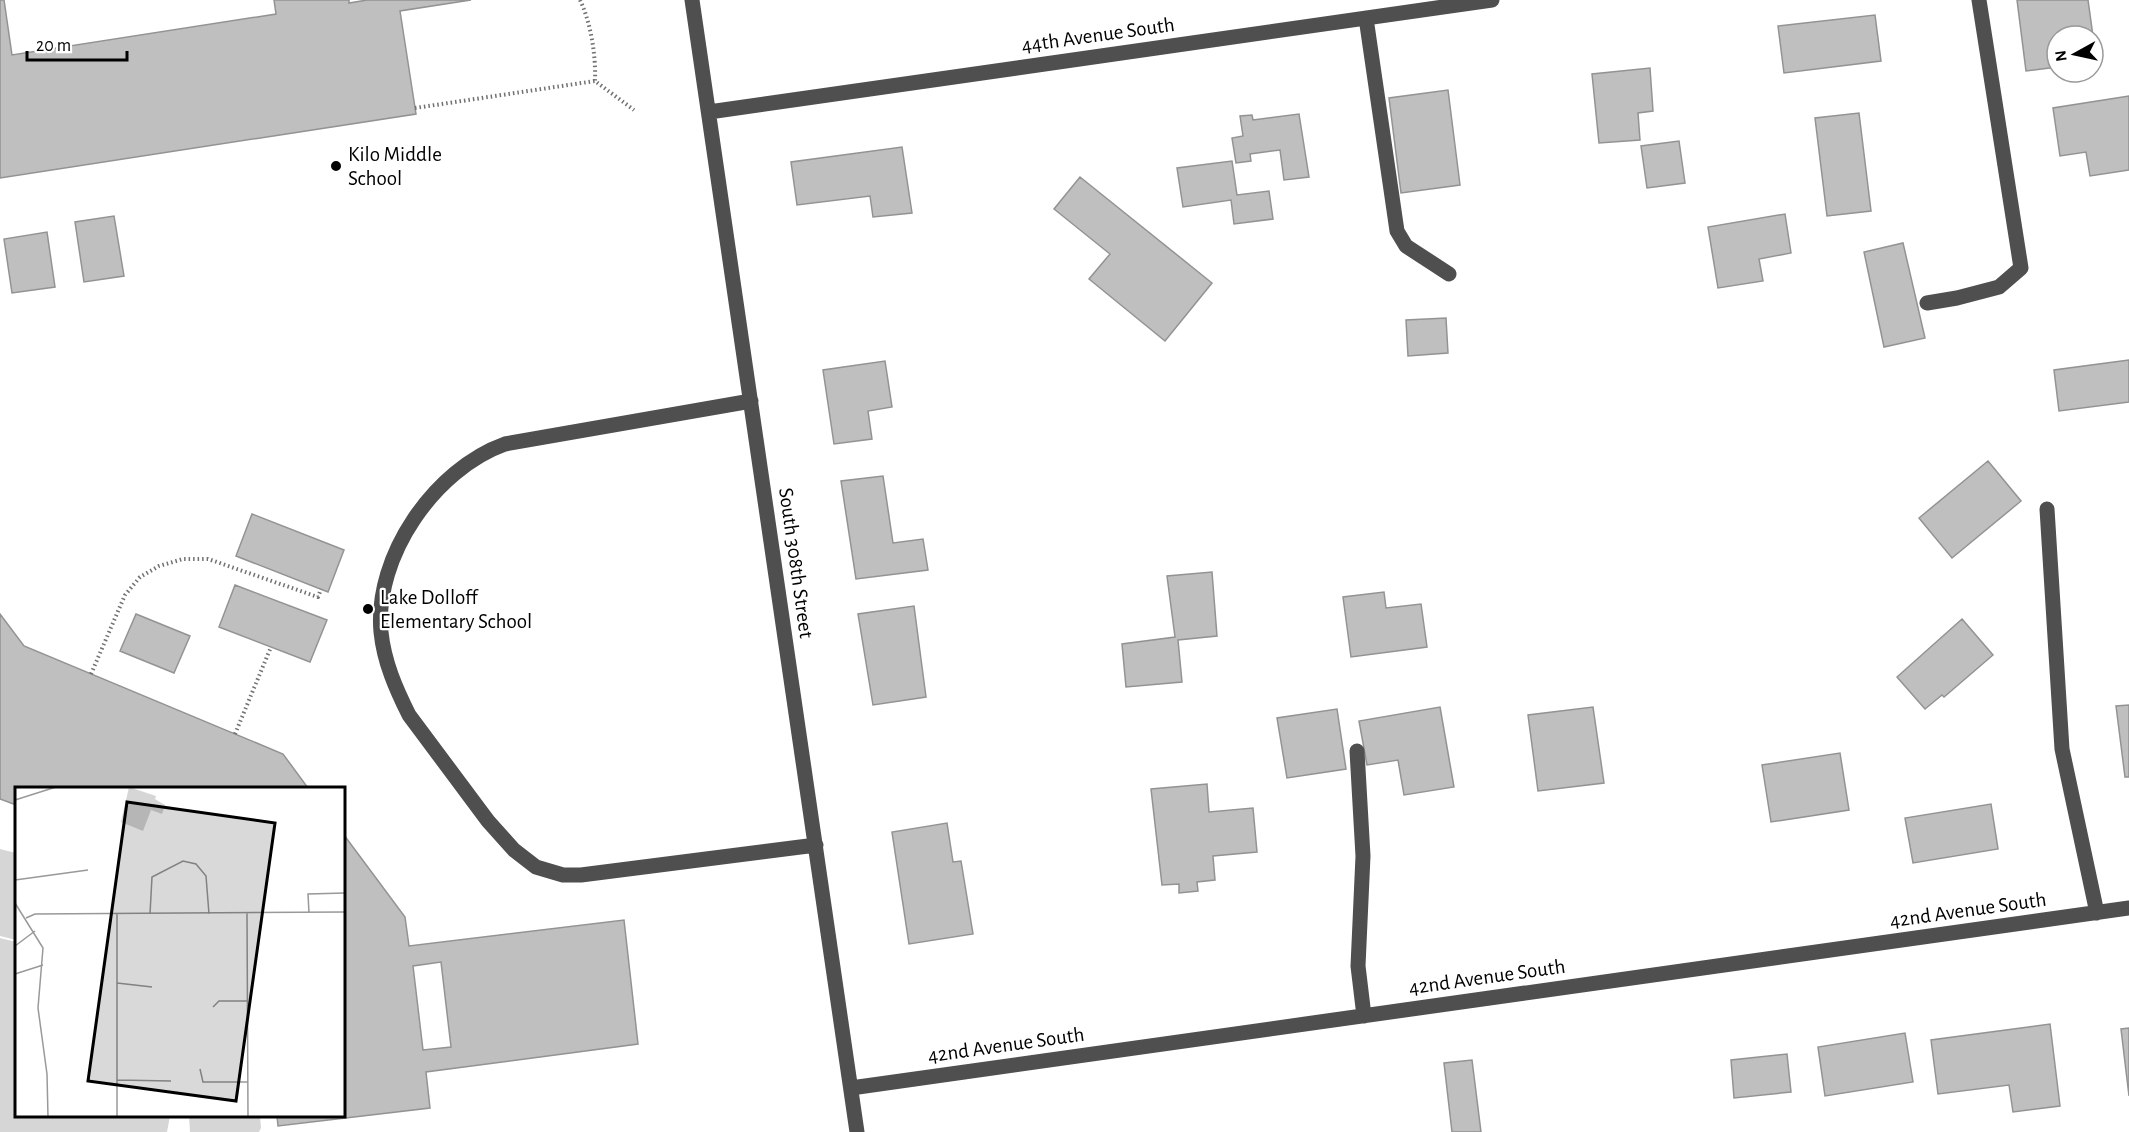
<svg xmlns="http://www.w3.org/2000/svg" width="2129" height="1132" viewBox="0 0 2129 1132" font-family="'Alegreya Sans',sans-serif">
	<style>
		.green { fill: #d6d6d6 }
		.building { fill: #bfbfbf; stroke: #939393; stroke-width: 1.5; fill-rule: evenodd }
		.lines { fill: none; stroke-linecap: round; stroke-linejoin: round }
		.path { stroke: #717171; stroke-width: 4; stroke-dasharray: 1.5 3; stroke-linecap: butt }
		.minor { stroke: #4f4f4f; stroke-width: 15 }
		.poi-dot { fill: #000; stroke: #fff; stroke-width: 2 }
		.labels { text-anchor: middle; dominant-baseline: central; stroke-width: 4.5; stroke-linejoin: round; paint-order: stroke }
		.street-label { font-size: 21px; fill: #000; stroke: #fff }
		.poi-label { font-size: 21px; fill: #000; stroke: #fff; text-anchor: start }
		.inset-road { fill: none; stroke: #999; stroke-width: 1.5 }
		.view { fill: #000; fill-opacity: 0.15; stroke: #000; stroke-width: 3 }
		.inset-edge { fill: none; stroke: #000; stroke-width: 3 }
	</style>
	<rect width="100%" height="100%" fill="#fff"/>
	<path class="green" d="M 0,849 L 16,853 L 16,940 L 0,936 Z
		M 0,938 L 16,942 L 16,1116 L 170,1116 L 167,1132 L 0,1132 Z
		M 189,1116 L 260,1116 L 261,1128 L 259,1132 L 190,1132 Z"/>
	<path class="building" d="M 0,0 L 4,0 L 12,55 L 276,14 L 274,0 L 349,0 L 349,3 L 367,0 L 471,0 L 400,11 L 416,114 L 0,178 Z
		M 2017,0 L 2088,0 L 2093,36 L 2057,36 L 2057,67 L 2026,71 Z
		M 1875,15 L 1881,61 L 1784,73 L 1778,26 Z
		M 1650,68 L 1653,111 L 1638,113 L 1640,140 L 1599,143 L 1592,74 Z
		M 1448,90 L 1460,185 L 1401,193 L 1389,98 Z
		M 2129,96 L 2129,170 L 2090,176 L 2086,152 L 2060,156 L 2053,108 Z
		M 1859,113 L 1871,211 L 1827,216 L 1815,118 Z
		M 1299,114 L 1309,177 L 1284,180 L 1280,150 L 1250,154 L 1251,161 L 1236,163 L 1232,138 L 1243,136 L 1240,116 L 1252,115 L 1253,120 Z
		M 1679,141 L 1685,183 L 1647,188 L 1641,146 Z
		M 902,147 L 912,213 L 873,217 L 870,196 L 797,205 L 791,162 Z
		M 1232,161 L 1237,195 L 1269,191 L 1273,219 L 1234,224 L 1231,200 L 1183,207 L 1177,168 Z
		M 1080,177 L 1212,283 L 1165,341 L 1089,279 L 1110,254 L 1054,209 Z
		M 1785,214 L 1791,253 L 1759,259 L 1763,281 L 1718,288 L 1708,227 Z
		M 114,216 L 124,276 L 84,282 L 75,222 Z
		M 47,232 L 55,287 L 12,293 L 4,239 Z
		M 1903,243 L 1925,338 L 1884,347 L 1864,252 Z
		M 1446,318 L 1448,353 L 1408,356 L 1406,320 Z
		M 2129,360 L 2129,402 L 2059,411 L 2054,370 Z
		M 885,361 L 892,407 L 868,411 L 872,439 L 834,444 L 823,370 Z
		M 1988,461 L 2021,501 L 1952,558 L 1919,518 Z
		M 883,476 L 893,543 L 923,539 L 928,570 L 856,579 L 841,481 Z
		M 252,514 L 344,550 L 328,592 L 236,556 Z
		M 1212,572 L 1217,636 L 1178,640 L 1182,682 L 1126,687 L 1122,644 L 1175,637 L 1167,576 Z
		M 235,585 L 327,620 L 310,662 L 219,627 Z
		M 1384,592 L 1386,608 L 1421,604 L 1427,647 L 1351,657 L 1343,597 Z
		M 914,606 L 926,697 L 873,705 L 858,614 Z
		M 0,614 L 24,646 L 283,754 L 308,788 L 16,788 L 16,805 L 0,799 Z
		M 136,614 L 190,636 L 174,673 L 120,651 Z
		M 1962,619 L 1993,655 L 1944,697 L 1942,695 L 1925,709 L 1897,677 Z
		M 2129,705 L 2129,777 L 2125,777 L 2116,706 Z
		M 1440,707 L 1454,787 L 1404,795 L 1398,760 L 1367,765 L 1359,721 Z
		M 1593,707 L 1604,783 L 1538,791 L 1528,715 Z
		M 1337,709 L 1346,769 L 1287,778 L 1277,718 Z
		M 1840,753 L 1849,810 L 1771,822 L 1762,765 Z
		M 1207,784 L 1209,812 L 1253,808 L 1257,852 L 1213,856 L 1215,880 L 1197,882 L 1198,891 L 1179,893 L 1179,884 L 1162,885 L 1151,789 Z
		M 1991,804 L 1998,849 L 1913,863 L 1905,818 Z
		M 947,823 L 953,862 L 961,861 L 973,934 L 909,944 L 892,832 Z
		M 344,835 L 405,917 L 409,946 L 624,920 L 638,1044 L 426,1072 L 430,1108 L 278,1126 L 277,1116 L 344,1116 ZM 441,962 L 451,1047 L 423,1050 L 413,966 Z
		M 2050,1024 L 2060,1106 L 2013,1112 L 2009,1085 L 1938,1094 L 1931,1040 Z
		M 2129,1028 L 2129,1096 L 2121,1029 Z
		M 1905,1033 L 1913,1082 L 1825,1096 L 1818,1047 Z
		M 1787,1054 L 1791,1092 L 1734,1098 L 1731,1060 Z
		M 1472,1060 L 1481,1132 L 1452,1132 L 1444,1063 Z"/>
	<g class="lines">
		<path class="path" d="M 580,0 C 591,23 596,56 595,81
			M 415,108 L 595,81 L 634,110
			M 91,674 L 125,595 L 140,577 L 159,566 L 183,559 L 208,559 L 318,597 L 321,589
			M 235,734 L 271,647"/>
		<path class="minor" d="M 692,0 L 857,1132
			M 1366,18 L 1397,231 L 1406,246 L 1449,274
			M 709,112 L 1492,0
			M 1927,303 L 1957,298 L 1999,287 L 2021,268 L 1979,0
			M 751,401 L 505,444 C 435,469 374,556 381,632 C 384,662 396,689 409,715 L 488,821 L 514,850 L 536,867 L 563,875 L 581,875 L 816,845
			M 2047,509 L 2062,749 L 2097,913
			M 1357,751 L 1363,856 L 1358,966 L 1364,1016
			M 851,1088 L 2129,908"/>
	</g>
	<g class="poi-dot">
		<circle cx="336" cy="166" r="6"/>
		<circle cx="368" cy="609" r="6"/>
	</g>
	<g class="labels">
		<g class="street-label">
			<text transform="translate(1098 35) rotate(-8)">44th Avenue South</text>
			<text transform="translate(796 563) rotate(82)">South 308th Street</text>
			<text transform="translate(1968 910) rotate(-8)">42nd Avenue South</text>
			<text transform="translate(1487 977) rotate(-8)">42nd Avenue South</text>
			<text transform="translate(1006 1045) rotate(-8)">42nd Avenue South</text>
		</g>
		<g class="poi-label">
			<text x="348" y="154">Kilo Middle<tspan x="348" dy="24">School</tspan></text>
			<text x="380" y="597">Lake Dolloff<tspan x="380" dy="24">Elementary School</tspan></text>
		</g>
	</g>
	<g transform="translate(15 787)">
		<rect width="330" height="330" fill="#fff"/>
		<path d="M 114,0 L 141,9 L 140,12 L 150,18 L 147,27 L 136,23 L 128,44 L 106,35 Z" fill="#d6d6d6"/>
		<path class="inset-road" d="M 0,13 L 41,0M 0,93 L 73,83M 0,116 L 28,161 L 23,221 L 32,287 L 33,330M 232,126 L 233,330M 294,126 L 293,107 L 330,106M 102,127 L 102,330M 135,127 L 137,90 L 168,74 L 181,77 L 191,89 L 194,127M 11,131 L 20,127 L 330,125M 0,159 L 20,144M 0,187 L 28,178M 102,196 L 137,200M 198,220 L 204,214 L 233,214M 185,282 L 188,295 L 233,295M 102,293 L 156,294"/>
		<path class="view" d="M 112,15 L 260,36 L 221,314 L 73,294 Z"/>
		<rect width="330" height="330" class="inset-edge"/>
	</g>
	<g transform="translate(2075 54) rotate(262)"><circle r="28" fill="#ffffff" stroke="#999999" stroke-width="1.5"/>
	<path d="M0-4.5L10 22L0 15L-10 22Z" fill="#000000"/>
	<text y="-9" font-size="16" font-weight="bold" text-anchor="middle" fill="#000000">N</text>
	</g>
	<path d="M27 51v9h100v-9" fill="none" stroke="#000000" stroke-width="3"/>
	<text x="36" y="51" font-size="18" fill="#000000" stroke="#ffffff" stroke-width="4.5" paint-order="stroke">20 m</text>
</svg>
